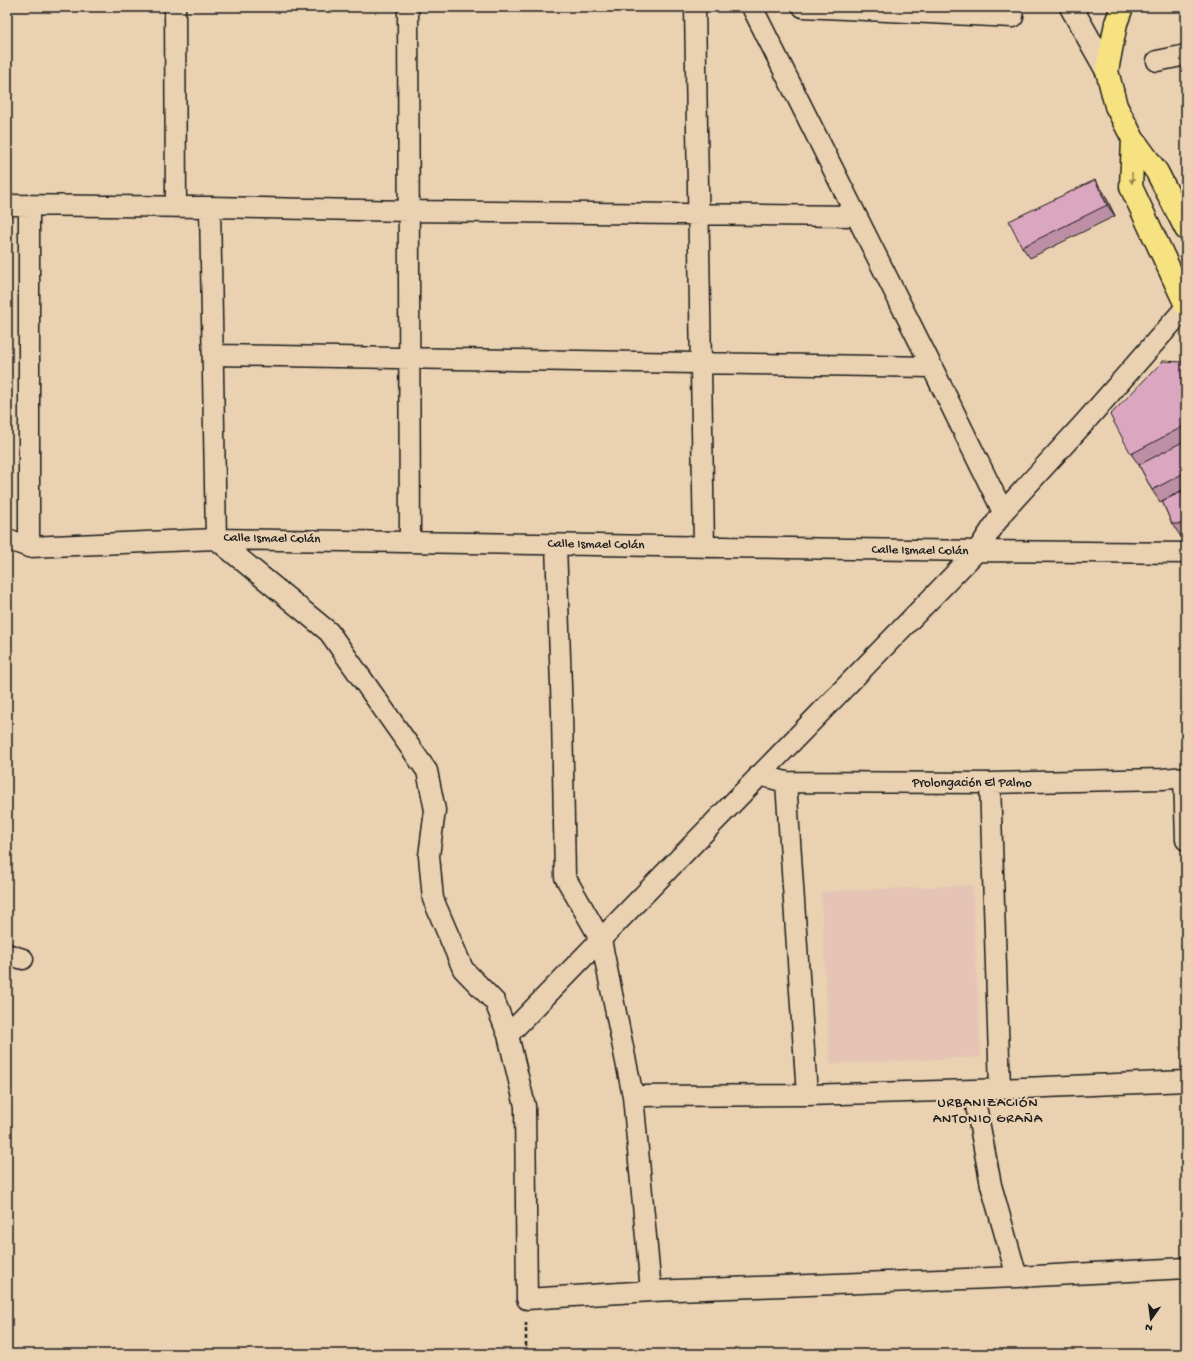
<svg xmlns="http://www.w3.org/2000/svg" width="1193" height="1361" viewBox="0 0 1193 1361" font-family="'Gochi Hand',sans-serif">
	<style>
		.built { fill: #e5c4b5 }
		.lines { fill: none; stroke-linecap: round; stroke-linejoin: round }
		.minor-casing { stroke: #1c1c1c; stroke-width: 23 }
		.tertiary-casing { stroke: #1c1c1c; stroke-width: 25 }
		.primary-casing { stroke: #1c1c1c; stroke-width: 25 }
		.path { stroke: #1c1c1c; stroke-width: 2.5; stroke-dasharray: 4 3; stroke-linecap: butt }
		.minor { stroke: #e9d1b1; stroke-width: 20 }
		.tertiary { stroke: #e9d1b1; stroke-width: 22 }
		.primary { stroke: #f6e281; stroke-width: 22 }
		.wall { fill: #bc8fa4; stroke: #1c1c1c }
		.shaded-wall { fill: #997486; stroke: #1c1c1c }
		.building { fill: #dba6bf; stroke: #1c1c1c }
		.oneway { fill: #948954 }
		.labels { text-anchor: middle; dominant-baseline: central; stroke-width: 4; stroke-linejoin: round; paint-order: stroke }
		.street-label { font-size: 13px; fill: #1c1c1c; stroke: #e9d1b1 }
		.neighbourhood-label { font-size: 14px; letter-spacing: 1px; fill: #1c1c1c; stroke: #e9d1b1 }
	</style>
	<rect width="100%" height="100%" fill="#e9d1b1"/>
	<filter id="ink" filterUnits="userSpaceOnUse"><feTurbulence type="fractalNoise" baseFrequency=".025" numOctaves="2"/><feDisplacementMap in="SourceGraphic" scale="8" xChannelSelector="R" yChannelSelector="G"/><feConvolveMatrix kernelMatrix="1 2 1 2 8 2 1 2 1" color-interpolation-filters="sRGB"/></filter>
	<g filter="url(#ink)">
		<path class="built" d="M 972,885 L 981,1057 L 830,1064 L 821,892 Z"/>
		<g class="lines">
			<g class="minor-casing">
				<path id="minor" d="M 175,7 L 176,207
					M 408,7 L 410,542
					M 695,7 L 704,547
					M 752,7 L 932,367 L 1003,512
					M 803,7 L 1013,17
					M 1157,61 L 1186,55
					M 7,205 L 210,207 L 409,211 L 856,216
					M 29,205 L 29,547
					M 210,207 L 216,539 L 329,632 L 427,771 L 435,810 L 429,856 L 433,899 L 463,969 L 495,1002 L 508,1035 L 525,1106 L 527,1299 L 651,1291 L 1017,1277 L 1186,1268
					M 213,355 L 932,367
					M 7,539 L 29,547 L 216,539 L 977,551 L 1186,553
					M 556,545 L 562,714 L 565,877 L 601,940 L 633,1096 L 651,1291
					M 759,775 L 786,782 L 990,783 L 1162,779 L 1186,777
					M 1184,777 L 1186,840
					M 786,782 L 807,1095
					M 990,783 L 1000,1088
					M 7,954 L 23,959
					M 508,1035 L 977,551 L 1003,512 L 1085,422 L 1186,307
					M 973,1090 L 991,1185 L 1017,1277
					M 633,1096 L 807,1095 L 973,1090 L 1186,1081"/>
			</g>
			<g class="tertiary-casing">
				<path id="tertiary" d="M 1071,7 L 1107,71"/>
			</g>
			<g class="primary-casing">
				<path id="primary" d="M 1122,7 L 1116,23 L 1107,71 L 1116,106 L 1133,139 L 1157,172 L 1186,229
					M 1133,139 L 1131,187 L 1186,305"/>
			</g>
			<path class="path" d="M 526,1354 L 526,1322"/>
			<use href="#minor" class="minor"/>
			<use href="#tertiary" class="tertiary"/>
			<use href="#primary" class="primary"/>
		</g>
		<path class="wall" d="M 1103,191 L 1115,216 L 1030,258 L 1022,247 Z
			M 1183,362 L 1186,367 L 1186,488 L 1162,501 L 1186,490 L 1186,541 L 1184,541 L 1172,524 L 1162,501 L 1160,502 L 1152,490 L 1139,465 L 1131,454 Z"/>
		<path class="shaded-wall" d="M 1095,180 L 1103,191 L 1115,216 L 1107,205 Z"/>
		<path class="building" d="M 1095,180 L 1107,205 L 1022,247 L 1009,221 Z
			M 1163,361 L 1183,362 L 1186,368 L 1186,425 L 1131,454 L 1110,415 Z
			M 1186,440 L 1186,472 L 1152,490 L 1139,465 Z
			M 1186,490 L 1186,524 L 1172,524 L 1162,501 Z"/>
		<defs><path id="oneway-solid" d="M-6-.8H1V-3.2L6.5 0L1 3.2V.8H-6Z"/></defs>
		<use class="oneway" href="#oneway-solid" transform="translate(1132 178) rotate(92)"/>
	</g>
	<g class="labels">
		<g class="street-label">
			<text transform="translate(272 539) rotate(1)">Calle Ismael Colán</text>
			<text transform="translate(596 545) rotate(1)">Calle Ismael Colán</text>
			<text transform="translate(920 551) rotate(1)">Calle Ismael Colán</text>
			<text x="972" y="783">Prolongación El Palmo</text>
		</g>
		<g class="neighbourhood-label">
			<text x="988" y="1103">URBANIZACIÓN<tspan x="988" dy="16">ANTONIO GRAÑA</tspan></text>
		</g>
	</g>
	<rect width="1193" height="1361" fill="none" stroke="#e9d1b1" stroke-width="24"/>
	<rect x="12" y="12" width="1169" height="1337" fill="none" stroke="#1c1c1c" stroke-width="1.5" filter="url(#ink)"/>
	<g transform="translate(1151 1319) rotate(194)" stroke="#e9d1b1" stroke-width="3" paint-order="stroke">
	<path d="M0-3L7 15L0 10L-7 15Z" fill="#1c1c1c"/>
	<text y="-6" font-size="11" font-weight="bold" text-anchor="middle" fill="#1c1c1c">N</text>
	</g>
</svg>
